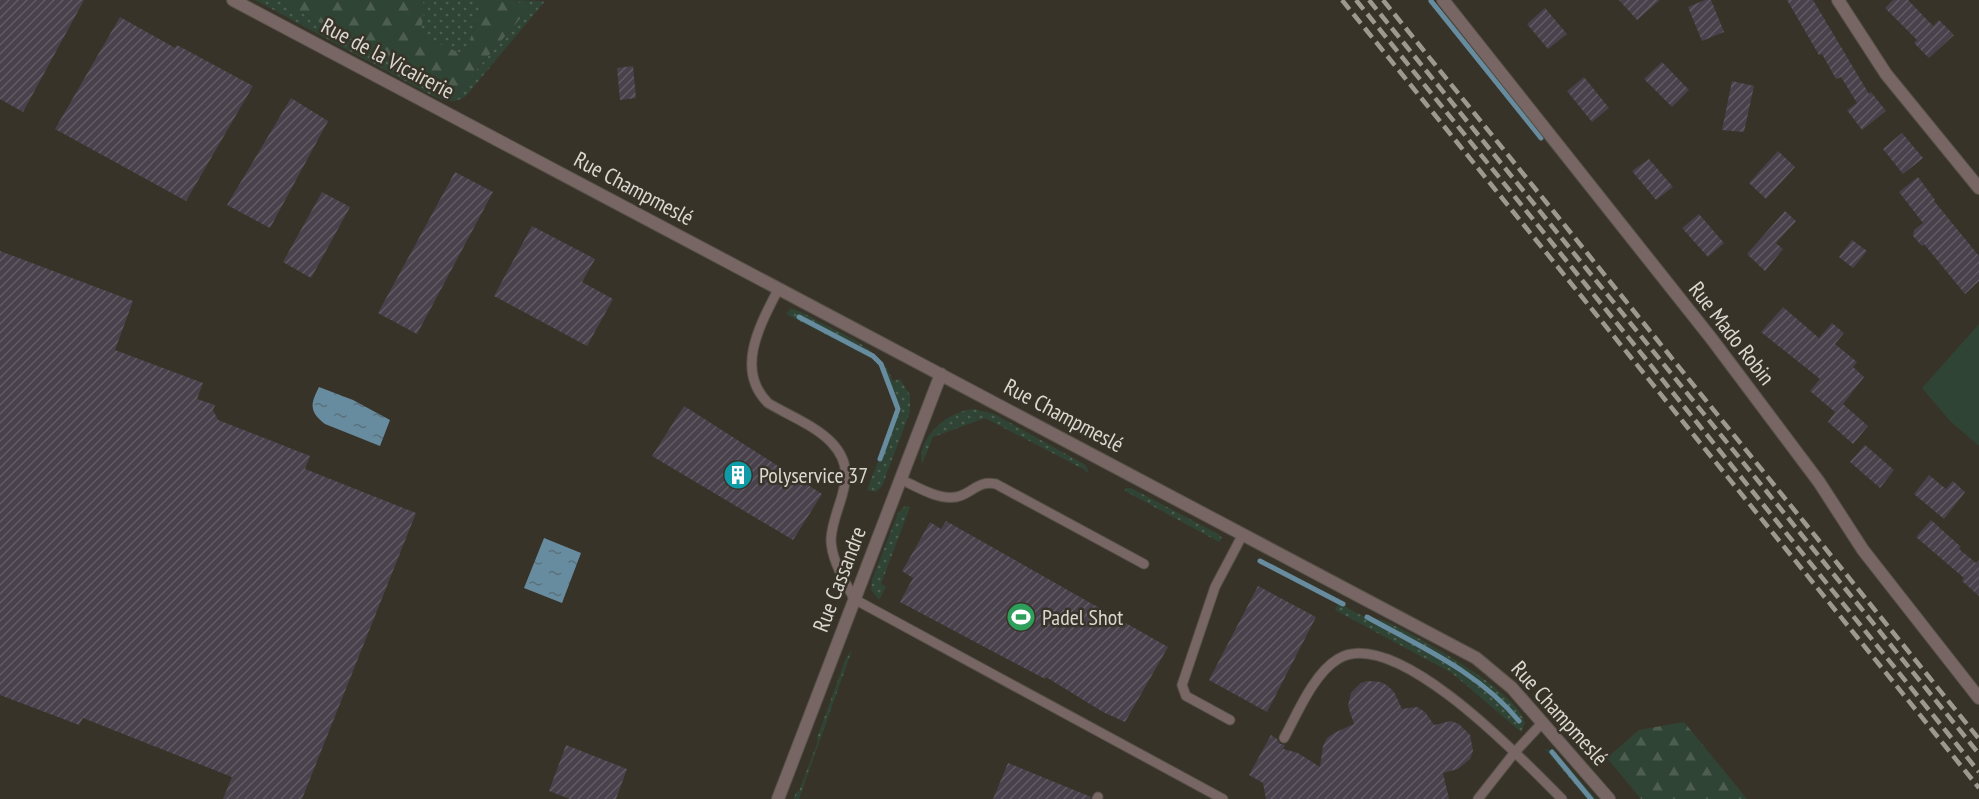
<svg xmlns="http://www.w3.org/2000/svg" width="1979" height="799" viewBox="0 0 1979 799" font-family="'PT Sans Narrow',sans-serif">
	<style>
		.grass { fill: url(#grass-dots) }
		.forest { fill: url(#forest-firs) }
		.park { fill: #2f4434 }
		.water { fill: url(#water-ripples) }
		.lines { fill: none; stroke-linecap: round; stroke-linejoin: round }
		.stream { stroke: #678b9f; stroke-width: 5 }
		.building { fill: url(#building-hatch) }
		.service-casing { stroke: #555147; stroke-width: 11 }
		.minor-casing { stroke: #555147; stroke-width: 14 }
		.service { stroke: #786665; stroke-width: 9 }
		.minor { stroke: #786665; stroke-width: 12 }
		.rail { stroke: #9d9991; stroke-width: 4.5; stroke-dasharray: 12 6; stroke-linecap: butt }
		.labels { text-anchor: middle; dominant-baseline: central; stroke-width: 5; stroke-linejoin: round; paint-order: stroke }
		.street-label { font-size: 22px; fill: #dbd8d1; stroke: #383329 }
		.poi-label { font-size: 22px; fill: #dbd8d1; stroke: #383329; text-anchor: start }
	</style>
	<defs>
		<pattern id="grass-dots" width="8" height="8" patternUnits="userSpaceOnUse" patternTransform="scale(1.5)"><rect width="8" height="8" fill="#2f4434"/><path d="M2 2h.1M6 6h.1" fill="none" stroke="#4d5e50" stroke-width="1.8" stroke-linecap="round"/></pattern>
		<pattern id="forest-firs" width="22" height="20" patternUnits="userSpaceOnUse" patternTransform="scale(1.5)"><rect width="22" height="20" fill="#2f4434"/><path d="M5 1l3.5 6h-7zM16 11l3.5 6h-7z" fill="#4d5e50"/></pattern>
		<pattern id="water-ripples" width="26" height="14" patternUnits="userSpaceOnUse" patternTransform="scale(1.5)"><rect width="26" height="14" fill="#678b9f"/><path d="M2 4q2-2 4 0t4 0M15 11q2-2 4 0t4 0" fill="none" stroke="#5a717d"/></pattern>
		<pattern id="building-hatch" width="6" height="6" patternUnits="userSpaceOnUse" patternTransform="scale(1.5)"><rect width="6" height="6" fill="#49414b"/><path d="M-1 1l2-2M0 6l6-6M5 7l2-2" fill="none" stroke="#635c64"/></pattern>
	</defs>
	<rect width="100%" height="100%" fill="#383329"/>
	<path class="grass" d="M 255,0 L 277,0 L 456,94 L 529,8 L 513,0 L 545,1 L 466,96 C 454,104 446,101 433,96 Z
		M 422,0 L 483,0 L 466,52 L 462,54 L 419,35 L 425,7 Z
		M 791,309 C 802,311 812,318 821,323 C 849,337 882,350 893,381 L 900,379 L 910,395 L 910,412 L 882,486 L 876,492 L 867,490 L 897,412 L 878,362 L 786,314 Z
		M 974,409 L 994,414 L 1084,464 L 1087,467 L 1088,471 L 1086,473 L 1085,470 L 985,418 L 933,437 L 922,464 C 917,436 949,411 974,409 Z
		M 1127,488 L 1131,488 L 1218,534 L 1222,538 L 1219,542 L 1125,491 L 1123,492 Z
		M 905,506 L 910,507 L 881,584 L 886,587 L 879,600 L 871,590 L 872,580 L 898,513 Z
		M 1339,603 C 1347,607 1355,613 1363,616 C 1370,619 1378,618 1385,621 C 1415,635 1518,691 1525,723 L 1521,732 L 1452,673 L 1335,610 Z
		M 852,650 L 799,799 L 794,799 L 796,792 L 799,791 L 818,741 L 817,738 L 846,658 Z
		M 1545,749 L 1555,751 L 1596,799 L 1587,799 Z"/>
	<path class="forest" d="M 277,0 L 422,0 L 425,7 L 420,35 L 462,54 L 466,52 L 483,0 L 513,0 L 530,7 L 456,94 Z
		M 1684,722 L 1747,799 L 1641,799 L 1607,758 L 1639,730 Z"/>
	<path class="park" d="M 1979,324 L 1979,446 L 1950,421 L 1922,388 Z"/>
	<path class="water" d="M 319,387 L 353,400 L 390,420 L 380,446 L 325,424 C 308,411 311,403 319,387 Z
		M 544,538 L 581,553 L 562,603 L 524,588 Z"/>
	<g class="lines">
		<path class="stream" d="M 1431,1 L 1541,138
			M 799,317 L 873,356 L 881,364 L 898,409 L 880,459
			M 1260,561 L 1343,604
			M 1367,617 C 1421,647 1480,673 1519,721
			M 1552,752 L 1591,799"/>
	</g>
	<path class="building" d="M 0,0 L 84,0 L 23,112 L 0,99 Z
		M 1619,0 L 1660,0 L 1637,20 Z
		M 1705,0 L 1711,0 L 1724,32 L 1702,41 L 1688,7 Z
		M 1787,0 L 1813,0 L 1869,94 L 1871,92 L 1886,111 L 1862,130 L 1847,110 L 1857,103 L 1841,77 L 1836,79 L 1822,54 L 1819,55 Z
		M 1893,0 L 1908,0 L 1933,26 L 1939,20 L 1954,35 L 1929,58 L 1914,43 L 1917,40 L 1885,8 Z
		M 1545,8 L 1567,34 L 1548,49 L 1527,24 Z
		M 120,17 L 175,48 L 177,45 L 253,86 L 186,201 L 55,129 Z
		M 1662,62 L 1689,90 L 1672,107 L 1644,79 Z
		M 633,66 L 636,98 L 620,100 L 617,68 Z
		M 1584,77 L 1609,108 L 1592,122 L 1567,91 Z
		M 1732,81 L 1754,86 L 1744,132 L 1722,130 Z
		M 291,98 L 328,121 L 270,228 L 227,205 Z
		M 1902,133 L 1923,158 L 1903,174 L 1883,149 Z
		M 1778,151 L 1795,167 L 1766,199 L 1749,183 Z
		M 1649,159 L 1673,187 L 1656,200 L 1632,171 Z
		M 455,172 L 493,192 L 417,334 L 378,313 Z
		M 1918,177 L 1935,200 L 1934,201 L 1979,256 L 1979,281 L 1965,294 L 1924,244 L 1922,246 L 1913,236 L 1914,230 L 1923,223 L 1899,192 Z
		M 322,192 L 350,207 L 311,278 L 283,262 Z
		M 1785,211 L 1796,221 L 1776,243 L 1783,249 L 1765,271 L 1747,254 Z
		M 1699,214 L 1724,243 L 1708,257 L 1682,228 Z
		M 532,226 L 595,259 L 582,282 L 613,299 L 587,346 L 494,296 Z
		M 1852,240 L 1867,251 L 1853,268 L 1839,257 Z
		M 0,251 L 133,301 L 115,350 L 203,383 L 197,399 L 215,405 L 213,410 L 218,420 L 310,456 L 305,469 L 416,513 L 302,799 L 223,799 L 232,777 L 83,718 L 79,725 L 0,695 Z
		M 1783,307 L 1819,338 L 1832,323 L 1844,333 L 1835,344 L 1857,362 L 1853,367 L 1864,377 L 1843,404 L 1868,426 L 1853,444 L 1828,422 L 1835,412 L 1810,391 L 1820,379 L 1761,332 Z
		M 684,406 L 822,494 L 793,540 L 652,456 Z
		M 1865,445 L 1894,470 L 1880,488 L 1850,462 Z
		M 1929,475 L 1946,489 L 1953,481 L 1965,492 L 1944,519 L 1914,494 Z
		M 1931,520 L 1961,547 L 1959,549 L 1976,563 L 1979,560 L 1979,596 L 1962,581 L 1964,578 L 1916,537 Z
		M 946,521 L 1168,647 L 1125,722 L 1103,712 L 1046,677 L 1045,679 L 900,602 L 913,578 L 902,571 L 916,547 L 930,522 L 941,529 Z
		M 1258,586 L 1316,617 L 1267,712 L 1209,680 Z
		M 1368,681 L 1381,682 L 1388,686 L 1394,692 L 1402,709 L 1417,707 L 1425,712 L 1434,725 L 1451,721 L 1459,724 L 1470,735 L 1473,751 L 1470,759 L 1458,769 L 1443,773 L 1449,799 L 1266,799 L 1263,783 L 1249,775 L 1271,735 L 1277,739 L 1280,744 L 1285,745 L 1283,749 L 1298,753 L 1320,767 L 1323,746 L 1327,738 L 1334,733 L 1354,724 L 1348,706 L 1351,693 L 1361,683 Z
		M 566,745 L 627,769 L 616,799 L 570,799 L 549,791 Z
		M 1008,763 L 1091,797 L 1090,799 L 993,799 Z"/>
	<g class="lines">
		<g class="service-casing">
			<path id="service" d="M 779,288 C 761,323 734,369 768,403 C 788,415 814,425 831,442 C 863,475 833,504 831,539 C 831,560 845,581 854,599 L 1223,799
				M 900,479 C 916,486 937,500 956,497 C 973,494 976,480 996,484 L 1144,564
				M 1230,720 L 1186,696 L 1182,685 L 1215,587 L 1243,534
				M 1284,738 C 1297,714 1314,673 1338,659 C 1395,624 1524,761 1562,799
				M 1097,799 L 1098,797
				M 1478,799 L 1515,752 L 1543,722"/>
		</g>
		<g class="minor-casing">
			<path id="minor" d="M 233,0 L 1476,658 L 1512,688 L 1609,799
				M 1443,0 L 1711,338 L 1819,482 L 1863,550 L 1979,698
				M 1838,0 L 1886,74 L 1979,188
				M 778,799 L 941,374"/>
		</g>
		<use href="#service" class="service"/>
		<use href="#minor" class="minor"/>
		<path class="rail" d="M 1342,0 L 1979,788
			M 1356,0 L 1979,772
			M 1369,0 L 1979,754
			M 1383,0 L 1979,739"/>
	</g>
	<defs>
		<g id="building-disc" transform="scale(1.5)"><circle r="9.5" fill="#0f9aa8" stroke="#383329"/><path d="M-4-6H4V6H1V3H-1V6H-4ZM-2.5-4.3h1.7v1.8h-1.7ZM.8-4.3h1.7v1.8H.8ZM-2.5-1h1.7V.8h-1.7ZM.8-1h1.7V.8H.8Z" fill="#fff"/></g>
		<g id="stadium-disc" transform="scale(1.5)"><circle r="9.5" fill="#2e9e5b" stroke="#383329"/><path d="M0-5a6.5 5 0 1 0 0 10a6.5 5 0 1 0 0-10ZM-3.5-1.8h7v3.6h-7Z" fill="#fff"/></g>
	</defs>
	<g fill-rule="evenodd">
		<use href="#building-disc" x="738" y="475"/>
		<use href="#stadium-disc" x="1021" y="617"/>
	</g>
	<g class="labels">
		<g class="street-label">
			<text transform="translate(388 58) rotate(28)">Rue de la Vicairerie</text>
			<text transform="translate(634 188) rotate(28)">Rue Champmeslé</text>
			<text transform="translate(1732 333) rotate(52)">Rue Mado Robin</text>
			<text transform="translate(1064 415) rotate(28)">Rue Champmeslé</text>
			<text transform="translate(839 579) rotate(-69)">Rue Cassandre</text>
			<text transform="translate(1560 713) rotate(48)">Rue Champmeslé</text>
		</g>
		<g class="poi-label">
			<text x="759" y="475">Polyservice 37</text>
			<text x="1042" y="617">Padel Shot</text>
		</g>
	</g>
</svg>
